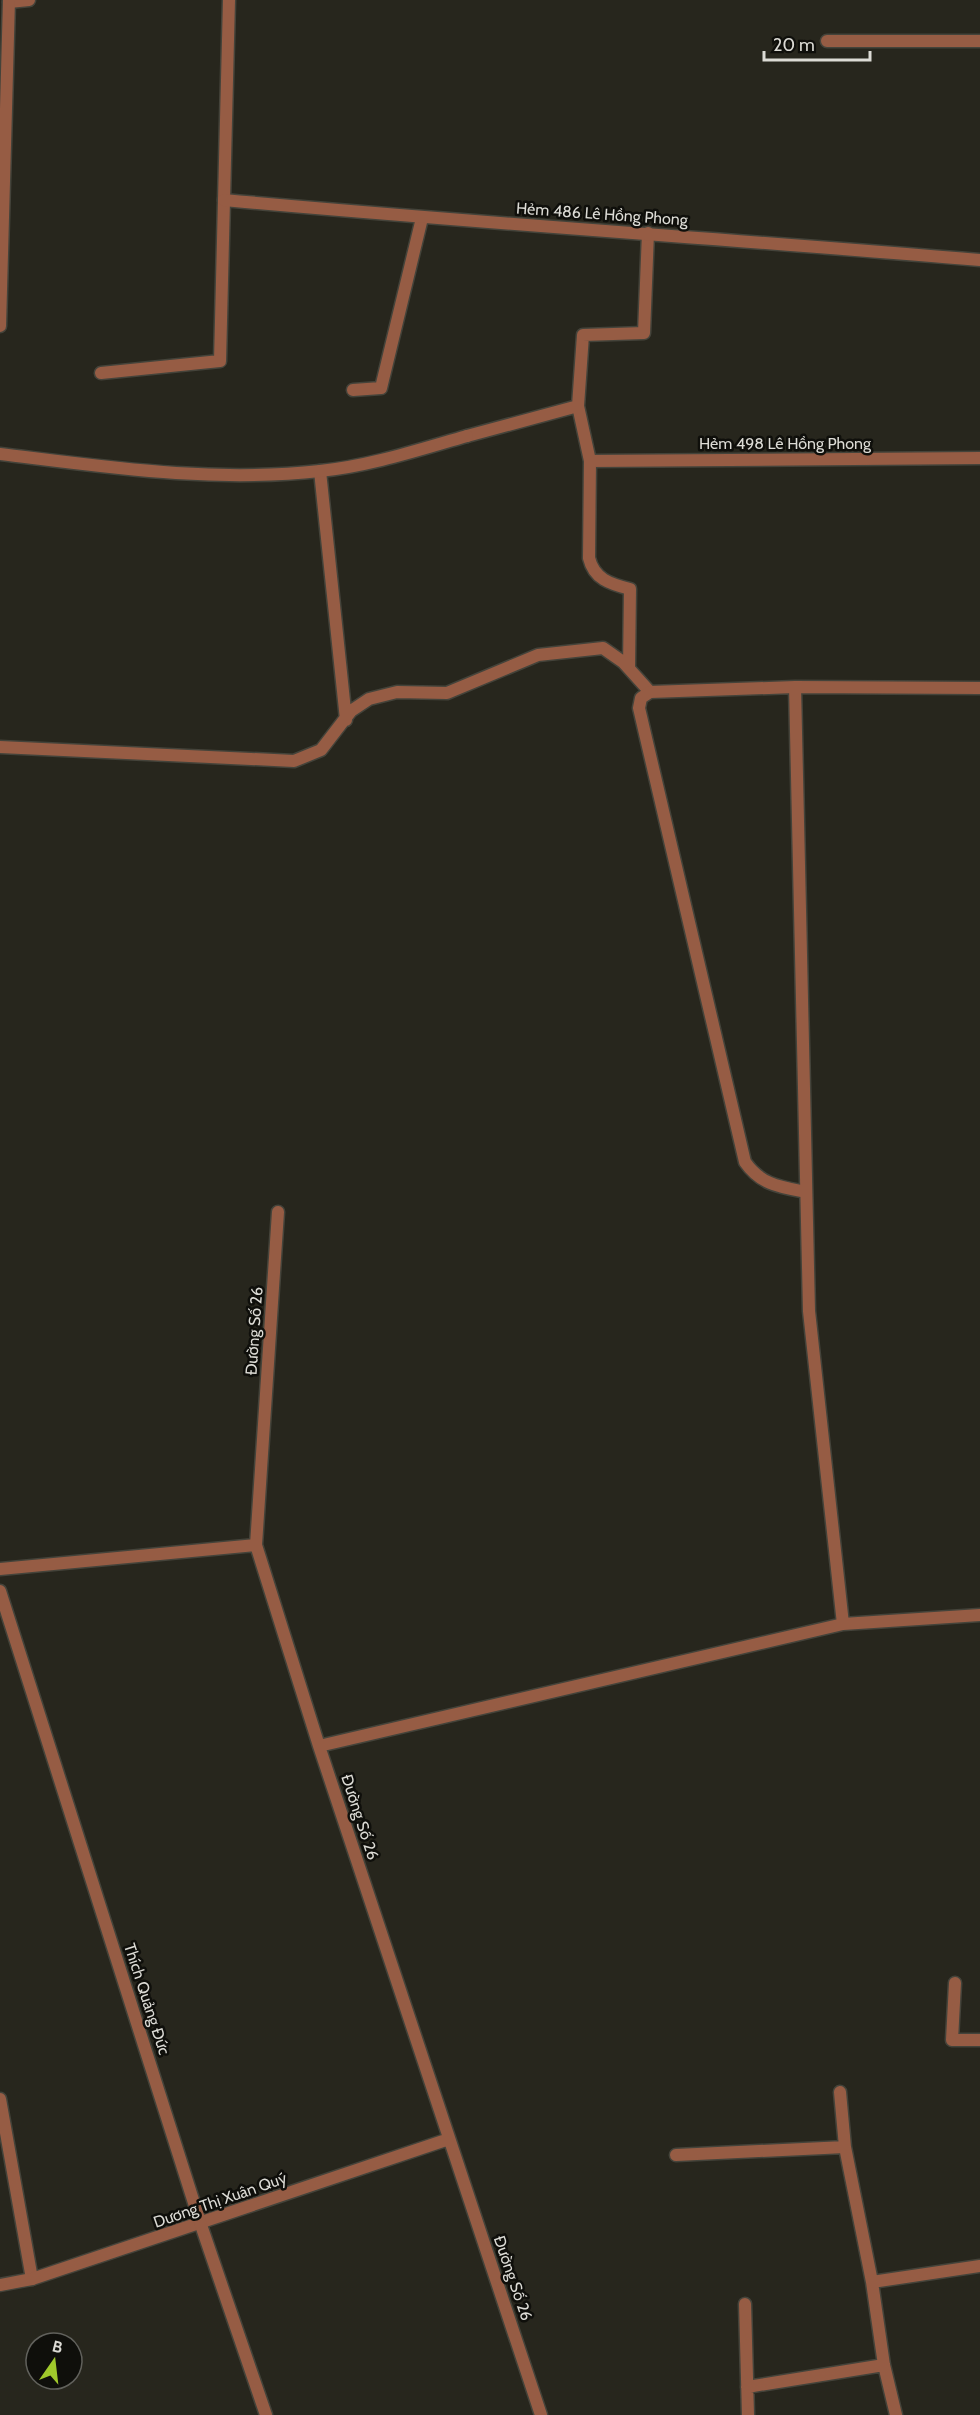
<svg xmlns="http://www.w3.org/2000/svg" width="980" height="2415" viewBox="0 0 980 2415" font-family="Cabin,sans-serif">
	<style>
		.lines { fill: none; stroke-linecap: round; stroke-linejoin: round }
		.service-casing { stroke: #44433a; stroke-width: 15 }
		.minor-casing { stroke: #44433a; stroke-width: 15 }
		.tertiary-casing { stroke: #44433a; stroke-width: 15 }
		.service { stroke: #965c44; stroke-width: 12 }
		.minor { stroke: #965c44; stroke-width: 12 }
		.tertiary { stroke: #965c44; stroke-width: 12 }
		.labels { text-anchor: middle; dominant-baseline: central; stroke-width: 5; stroke-linejoin: round; paint-order: stroke }
		.street-label { font-size: 16px; fill: #dcdbd5; stroke: #0f0f0b }
	</style>
	<rect width="100%" height="100%" fill="#27261d"/>
	<g class="lines">
		<g class="service-casing">
			<path id="service" d="M 9,2 L 29,0
				M 827,41 L 980,41
				M 101,373 L 220,361 L 229,0
				M 353,390 L 381,388 L 422,218
				M 578,406 L 583,335 L 644,333 L 648,233
				M 467,436 L 578,406 L 590,461 L 589,558 C 594,579 610,584 630,589 L 629,668
				M 590,461 L 980,458
				M 320,471 L 346,720
				M 0,747 L 294,761 L 321,750 L 351,711 L 369,699 L 397,692 L 447,693 L 538,655 L 603,648 L 623,662 L 650,692
				M 955,1983 L 952,2040 L 980,2040
				M 840,2092 L 845,2147 L 872,2282 L 980,2266
				M 0,2099 L 32,2279
				M 676,2155 L 845,2147
				M 872,2282 L 884,2365 L 896,2415
				M 745,2304 L 748,2415
				M 747,2387 L 884,2365"/>
		</g>
		<g class="minor-casing">
			<path id="minor" d="M 224,200 C 476,223 728,239 980,260
				M 0,454 C 107,467 212,483 320,471 C 370,466 418,450 467,436
				M 795,687 L 809,1311 L 843,1624
				M 806,1192 C 780,1187 761,1185 745,1162 L 639,708 L 641,698 L 650,692 L 795,687 L 980,688
				M 278,1212 L 256,1545 L 319,1746 L 541,2415
				M 0,1569 L 256,1545
				M 319,1746 L 843,1624 L 980,1615
				M 0,2285 L 32,2279 L 449,2139"/>
		</g>
		<g class="tertiary-casing">
			<path id="tertiary" d="M 0,326 L 9,0
				M 0,1591 L 201,2225 L 266,2415"/>
		</g>
		<use href="#service" class="service"/>
		<use href="#minor" class="minor"/>
		<use href="#tertiary" class="tertiary"/>
	</g>
	<g class="labels">
		<g class="street-label">
			<text transform="translate(602 214) rotate(4)">Hẻm 486 Lê Hồng Phong</text>
			<text x="785" y="443">Hẻm 498 Lê Hồng Phong</text>
			<text transform="translate(254 1331) rotate(-86)">Đường Số 26</text>
			<text transform="translate(360 1817) rotate(72)">Đường Số 26</text>
			<text transform="translate(147 1999) rotate(72)">Thích Quảng Đức</text>
			<text transform="translate(220 2200) rotate(-19)">Dương Thị Xuân Quý</text>
			<text transform="translate(513 2278) rotate(71)">Đường Số 26</text>
		</g>
	</g>
	<g transform="translate(54 2361) rotate(14)"><circle r="28" fill="#0f0f0b" stroke="#61615c" stroke-width="1.5"/>
	<path d="M0-4.5L10 22L0 15L-10 22Z" fill="#a0c92b"/>
	<text y="-9" font-size="16" font-weight="bold" text-anchor="middle" fill="#dcdbd5">B</text>
	</g>
	<path d="M764 51v9h106v-9" fill="none" stroke="#dcdbd5" stroke-width="3"/>
	<text x="773" y="51" font-size="18" fill="#dcdbd5" stroke="#0f0f0b" stroke-width="4.5" paint-order="stroke">20 m</text>
</svg>
